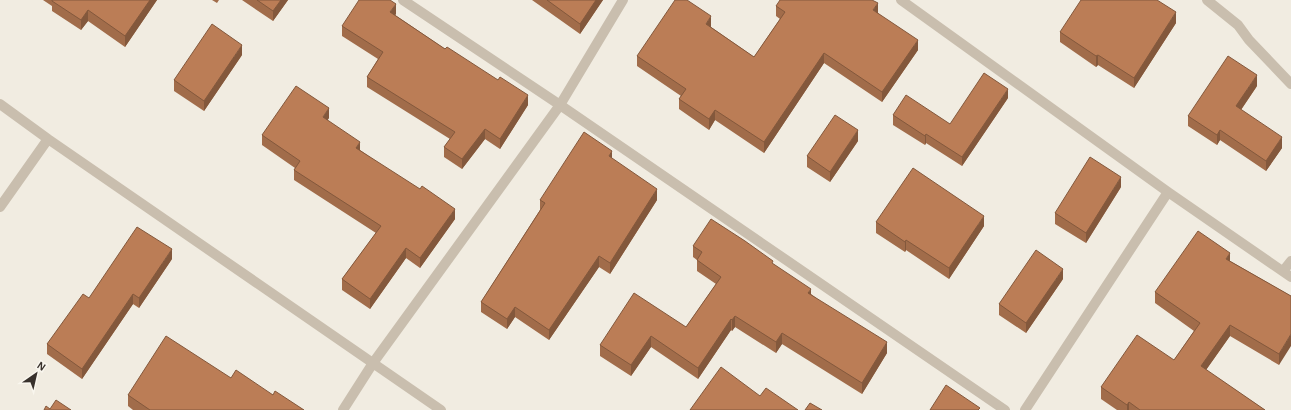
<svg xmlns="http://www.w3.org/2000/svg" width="1291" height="410" viewBox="0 0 1291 410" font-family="'Alegreya Sans',sans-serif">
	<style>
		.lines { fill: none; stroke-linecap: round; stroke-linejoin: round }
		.minor { stroke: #c9beae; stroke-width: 10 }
		.wall { fill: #a16c4a }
		.shaded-wall { fill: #83583c }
		.building { fill: #bb7d56; stroke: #83583c }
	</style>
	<rect width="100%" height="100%" fill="#f1ece1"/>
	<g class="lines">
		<path class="minor" d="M 403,0 L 560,105 L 1005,410
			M 901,0 L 1168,192 L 1291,277
			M 1207,0 L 1238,25 L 1249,40 L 1291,84
			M 0,104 L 48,139 L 441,410
			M 0,207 L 48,139
			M 1283,271 L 1291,261
			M 343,410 L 373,363 L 560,105 L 623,0
			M 1025,410 L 1168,192"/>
	</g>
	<path class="wall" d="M 43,0 L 157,0 L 125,47 L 88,21 L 81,30 L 52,11 L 52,6 Z
		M 212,0 L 219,0 L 217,3 Z
		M 242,0 L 288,0 L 273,21 Z
		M 532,0 L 603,0 L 580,34 Z
		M 776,6 L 878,13 L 918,50 L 882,102 L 824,63 L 764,153 L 715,120 L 709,130 L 679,109 L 679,99 L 681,96 L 637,66 L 637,56 L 711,27 L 754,57 L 780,19 L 776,16 Z
		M 396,14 L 395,15 L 528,105 L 500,149 L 485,139 L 462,169 L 444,157 L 444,147 L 450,139 L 367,87 L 367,77 L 378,59 L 342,36 L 342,26 Z
		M 1176,23 L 1134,88 L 1098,65 L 1096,67 L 1060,42 L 1060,32 Z
		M 242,55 L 204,111 L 174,91 L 174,80 Z
		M 1257,86 L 1241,110 L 1282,148 L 1266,171 L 1220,140 L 1217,145 L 1188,126 L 1188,116 Z
		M 1008,98 L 962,166 L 926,143 L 925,145 L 893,125 L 893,115 L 950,124 Z
		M 329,118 L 327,120 L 360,150 L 455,219 L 420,268 L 406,258 L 370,309 L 342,290 L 342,279 L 376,233 L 294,180 L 294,170 L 295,168 L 262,145 L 262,135 Z
		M 858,141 L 830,182 L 807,167 L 807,156 Z
		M 612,159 L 657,200 L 610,274 L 599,267 L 549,340 L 515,317 L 507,329 L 481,312 L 481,302 L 540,210 L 540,200 Z
		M 1121,187 L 1086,243 L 1055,224 L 1055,213 Z
		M 876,222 L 984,226 L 949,279 L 906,250 L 905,252 L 876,233 Z
		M 693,246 L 773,264 L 811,294 L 887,353 L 862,394 L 782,344 L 776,353 L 735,327 L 732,331 L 731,330 L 698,379 L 651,347 L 631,376 L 600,356 L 600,345 L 686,327 L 716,284 L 697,271 L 697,260 L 693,257 Z
		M 172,259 L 139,308 L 133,304 L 82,379 L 47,354 L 47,344 L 89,298 Z
		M 1230,261 L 1291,296 L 1279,365 L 1230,336 L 1206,370 L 1265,410 L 1117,410 L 1101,399 L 1101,387 L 1174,360 L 1194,331 L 1155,303 L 1155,292 Z
		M 1063,279 L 1026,333 L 999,315 L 999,304 Z
		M 231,378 L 273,395 L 304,410 L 133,410 L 128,406 L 128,395 Z"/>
	<path class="shaded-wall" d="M 150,0 L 157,0 L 125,47 L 125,36 Z
		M 281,0 L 288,0 L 273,21 L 273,11 Z
		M 596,0 L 603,0 L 580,34 L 580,24 Z
		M 878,3 L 878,14 L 873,10 Z
		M 396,4 L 396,14 L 390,22 L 390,12 Z
		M 88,10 L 88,21 L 81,30 L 81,20 Z
		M 1176,12 L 1176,23 L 1134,88 L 1134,78 Z
		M 711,16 L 711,27 L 706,35 L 706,24 Z
		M 918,40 L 918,50 L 882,102 L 882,92 Z
		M 242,45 L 242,55 L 204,111 L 204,101 Z
		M 824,53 L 824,63 L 764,153 L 764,142 Z
		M 1098,55 L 1098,65 L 1096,67 L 1096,56 Z
		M 1257,75 L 1257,86 L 1236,117 L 1236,106 Z
		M 1008,89 L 1008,98 L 962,166 L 962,157 Z
		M 528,95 L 528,105 L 500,149 L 500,139 Z
		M 329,108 L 329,118 L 323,127 L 323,117 Z
		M 715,110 L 715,120 L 709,130 L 709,119 Z
		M 485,129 L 485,139 L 462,169 L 462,159 Z
		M 858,130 L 858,141 L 830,182 L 830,172 Z
		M 1220,130 L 1220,140 L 1217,145 L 1217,135 Z
		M 926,134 L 926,143 L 925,145 L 925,136 Z
		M 1282,137 L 1282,148 L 1266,171 L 1266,161 Z
		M 360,142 L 360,153 L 356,148 Z
		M 612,151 L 612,161 L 609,156 Z
		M 1121,177 L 1121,187 L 1086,243 L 1086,233 Z
		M 657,189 L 657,200 L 610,274 L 610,263 Z
		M 455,209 L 455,219 L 420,268 L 420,258 Z
		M 984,216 L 984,226 L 949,279 L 949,268 Z
		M 906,240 L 906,250 L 905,252 L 905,242 Z
		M 406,248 L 406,258 L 370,309 L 370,299 Z
		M 172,249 L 172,259 L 139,308 L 139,298 Z
		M 1230,253 L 1230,265 L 1226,259 Z
		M 599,256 L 599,267 L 549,340 L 549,330 Z
		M 1063,269 L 1063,279 L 1026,333 L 1026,323 Z
		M 811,289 L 811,300 L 808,293 Z
		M 133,294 L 133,304 L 82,379 L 82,369 Z
		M 515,307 L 515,317 L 507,329 L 507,319 Z
		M 735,316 L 735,327 L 732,331 L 732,320 Z
		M 731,319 L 731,330 L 698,379 L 698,368 Z
		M 1230,325 L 1230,336 L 1201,377 L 1201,366 Z
		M 782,333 L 782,344 L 776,353 L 776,342 Z
		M 1291,334 L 1291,346 L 1279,365 L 1279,354 Z
		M 651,336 L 651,347 L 631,376 L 631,365 Z
		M 887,342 L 887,353 L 862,394 L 862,383 Z
		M 1129,402 L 1129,410 L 1127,410 L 1127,405 Z"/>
	<path class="building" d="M 52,0 L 150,0 L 125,36 L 88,10 L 81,20 L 52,1 Z
		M 257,0 L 281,0 L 273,11 Z
		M 359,0 L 390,0 L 396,4 L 390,12 L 445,49 L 447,47 L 498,80 L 500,77 L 528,95 L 500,139 L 485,129 L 462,159 L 444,147 L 455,132 L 367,77 L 383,52 L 342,26 Z
		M 547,0 L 596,0 L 580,24 Z
		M 675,0 L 687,0 L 711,16 L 706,24 L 754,57 L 785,12 L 776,6 L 780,0 L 872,0 L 878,3 L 873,10 L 918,40 L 882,92 L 824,53 L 764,142 L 715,110 L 709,119 L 679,99 L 686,89 L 637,56 Z
		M 1081,0 L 1157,0 L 1176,12 L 1134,78 L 1098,55 L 1096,56 L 1060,32 Z
		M 212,24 L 242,45 L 204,101 L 174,80 Z
		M 1228,56 L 1257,75 L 1236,106 L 1282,137 L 1266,161 L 1220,130 L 1217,135 L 1188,116 Z
		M 984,73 L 1008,89 L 962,157 L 926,134 L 925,136 L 893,115 L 906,95 L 950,124 Z
		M 296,86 L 329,108 L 323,117 L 360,142 L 356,148 L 420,189 L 422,186 L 455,209 L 420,258 L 406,248 L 370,299 L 342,279 L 381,226 L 294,170 L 300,161 L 262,135 Z
		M 835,115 L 858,130 L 830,172 L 807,156 Z
		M 584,132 L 612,151 L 609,156 L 657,189 L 610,263 L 599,256 L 549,330 L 515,307 L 507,319 L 481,302 L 545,203 L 540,200 Z
		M 1090,157 L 1121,177 L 1086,233 L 1055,213 Z
		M 913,168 L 984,216 L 949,268 L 906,240 L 905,242 L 876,222 Z
		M 711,219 L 745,241 L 773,261 L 772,263 L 811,289 L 808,293 L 887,342 L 862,383 L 782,333 L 776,342 L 735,316 L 732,320 L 731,319 L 698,368 L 651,336 L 631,365 L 600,345 L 634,293 L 686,327 L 721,277 L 697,260 L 702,252 L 693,246 Z
		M 137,227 L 172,249 L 139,298 L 133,294 L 82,369 L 47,344 L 83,294 L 89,298 Z
		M 1198,231 L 1230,253 L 1226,259 L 1291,296 L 1291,334 L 1279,354 L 1230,325 L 1201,366 L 1265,410 L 1140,410 L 1129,402 L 1127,405 L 1101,387 L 1137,335 L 1174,360 L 1200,323 L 1155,292 Z
		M 1036,250 L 1063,269 L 1026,323 L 999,304 Z
		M 166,336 L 231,378 L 236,370 L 273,395 L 275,391 L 304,410 L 150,410 L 128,395 Z
		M 721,367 L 760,396 L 766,388 L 798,410 L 690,410 Z
		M 946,385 L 980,408 L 978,410 L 930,410 Z
		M 56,400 L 71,410 L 44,410 L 46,406 L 50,409 Z
		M 810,403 L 822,410 L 805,410 Z"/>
	<g transform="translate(36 374) rotate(34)" stroke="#f9f6ee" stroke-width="3" paint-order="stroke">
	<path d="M0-3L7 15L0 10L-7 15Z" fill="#38312c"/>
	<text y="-6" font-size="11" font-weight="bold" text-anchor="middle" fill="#38312c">N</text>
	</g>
</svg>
